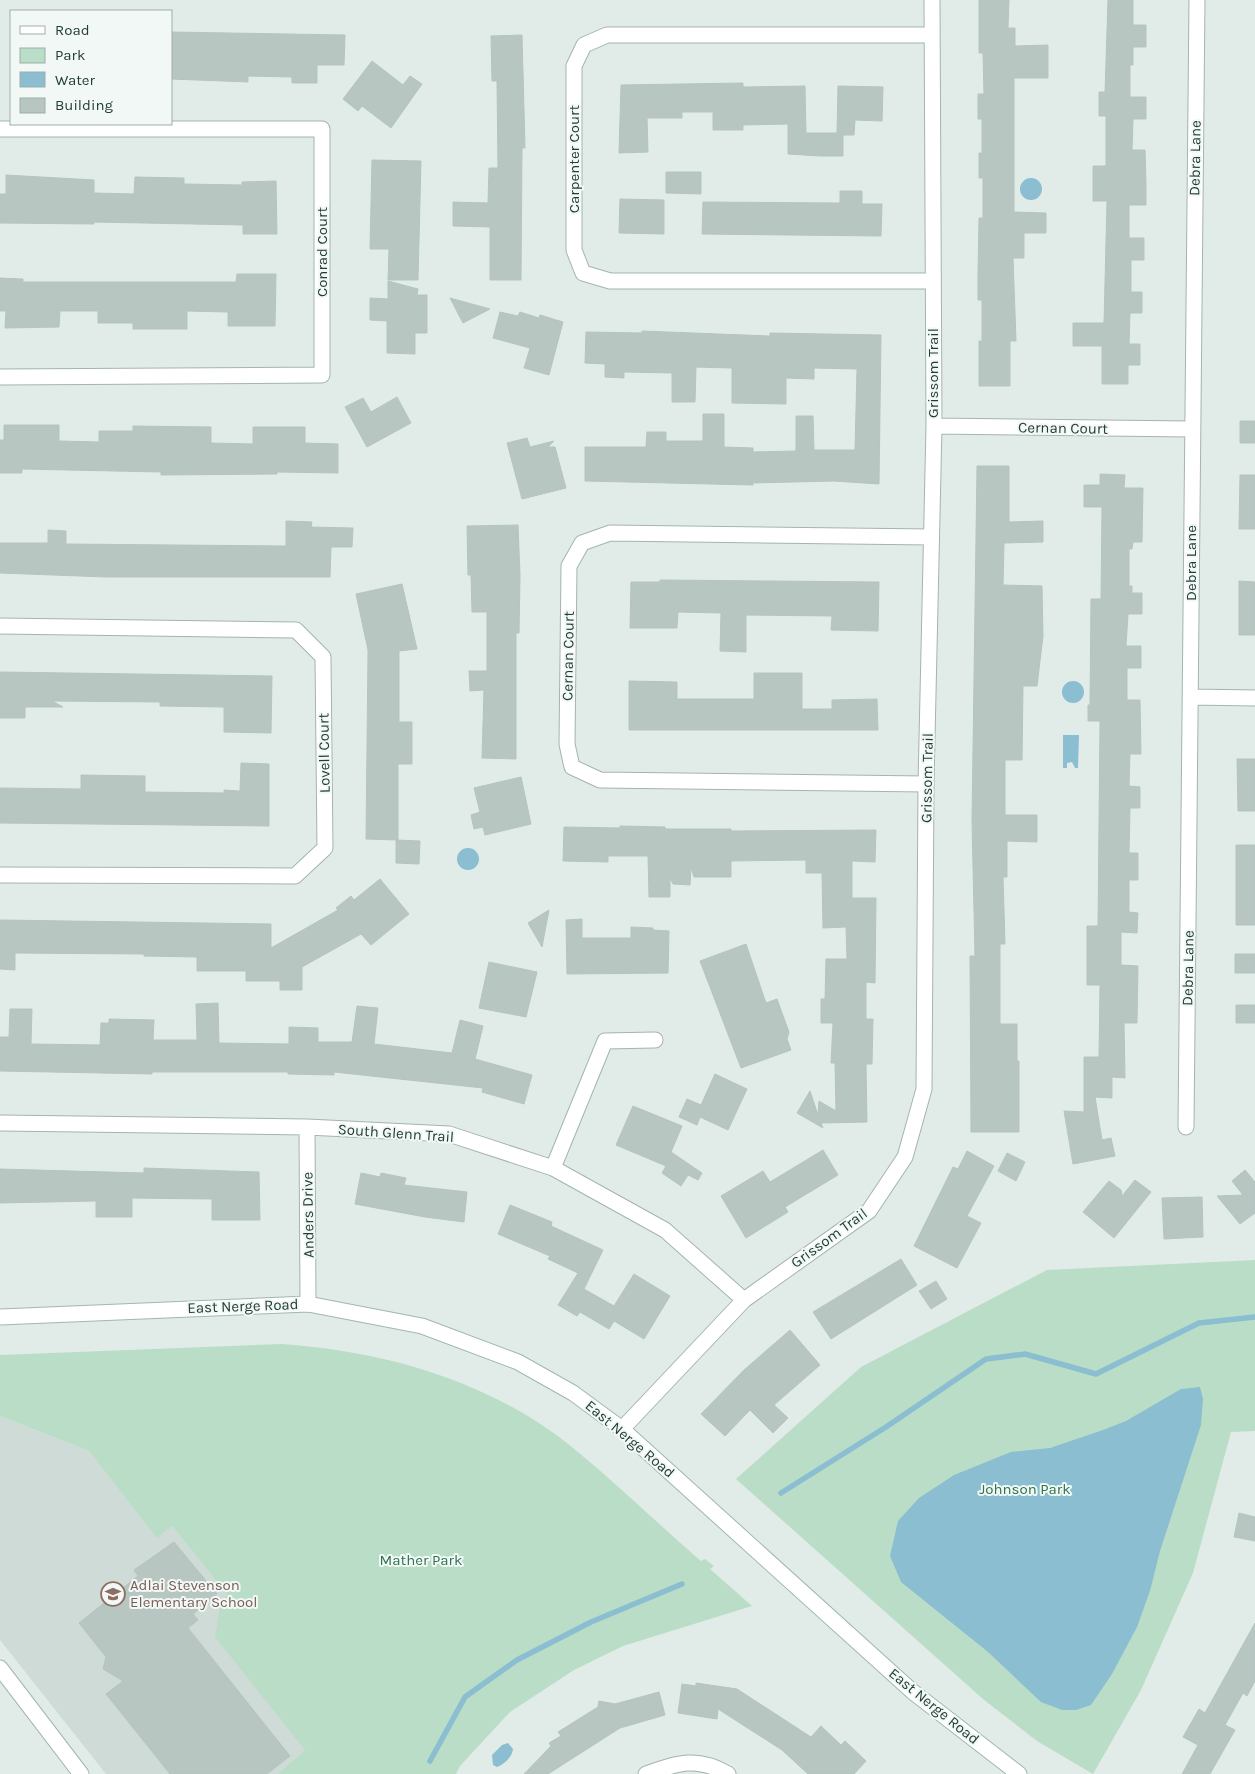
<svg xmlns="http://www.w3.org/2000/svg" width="1255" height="1774" viewBox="0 0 1255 1774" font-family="Karla,sans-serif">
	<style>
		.built { fill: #cfdbd7 }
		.green { fill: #baddc7 }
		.water { fill: #8abed0 }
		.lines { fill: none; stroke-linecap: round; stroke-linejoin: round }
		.stream { stroke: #8abed0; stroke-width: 5.5 }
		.building { fill: #b7c6c1; stroke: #b4c5c0 }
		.street-casing { stroke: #a4b4b0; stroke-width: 17 }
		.secondary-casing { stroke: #a0b7b1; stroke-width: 17 }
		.street { stroke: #fff; stroke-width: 15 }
		.secondary { stroke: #fff; stroke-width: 15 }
		.labels { text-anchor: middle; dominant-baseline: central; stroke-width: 4; stroke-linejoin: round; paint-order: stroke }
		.street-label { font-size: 15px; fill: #223c38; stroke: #f2f8f6 }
		.park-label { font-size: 15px; fill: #2c734f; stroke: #f2f8f6 }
		.education-label { font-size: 15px; fill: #785e54; stroke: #f2f8f6; text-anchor: start }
	</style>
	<rect width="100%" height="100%" fill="#e1ece8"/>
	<path class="built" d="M 0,1416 L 89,1451 L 157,1537 L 172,1526 L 226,1593 L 305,1750 L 277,1774 L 106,1774 L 0,1640 Z"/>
	<path class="green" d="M 1255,1260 L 1255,1431 L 1231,1432 L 1193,1573 L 1141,1690 L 1093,1774 L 1037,1741 L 983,1699 L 736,1479 L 861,1367 L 1047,1270 Z
		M 282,1344 C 383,1351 486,1380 567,1443 C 613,1480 656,1522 701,1561 L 705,1559 L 714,1566 L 710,1569 L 752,1606 L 623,1646 L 574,1670 L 510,1712 L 460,1766 L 456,1774 L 277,1774 L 305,1750 L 215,1637 L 221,1600 L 227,1596 L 226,1593 L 172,1526 L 157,1538 L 89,1451 L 0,1416 L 0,1355 Z"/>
	<path class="water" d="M1020 189a11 11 0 1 1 22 0a11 11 0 1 1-22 0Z
		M1062 692a11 11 0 1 1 22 0a11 11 0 1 1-22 0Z
		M 1063,735 L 1079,735 L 1078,768 L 1075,768 L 1072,762 L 1067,763 L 1067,768 L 1063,768 Z
		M457 859a11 11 0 1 1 22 0a11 11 0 1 1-22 0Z
		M 1200,1387 L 1203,1399 L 1201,1425 L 1160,1551 L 1150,1591 L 1137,1627 L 1112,1674 L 1091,1705 L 1076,1710 L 1062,1710 L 1041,1702 L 988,1652 L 901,1582 L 890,1556 L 898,1521 L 919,1498 L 954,1475 L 1011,1452 L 1050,1448 L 1103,1430 L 1126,1421 L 1181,1389 Z
		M 508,1743 L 513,1749 C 512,1757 505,1764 497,1767 L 493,1765 L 492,1755 L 502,1745 Z"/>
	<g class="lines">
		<path class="stream" d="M 781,1493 L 886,1427 L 986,1359 L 1025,1354 L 1096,1374 L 1199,1323 L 1255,1317
			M 430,1761 L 465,1697 L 517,1660 L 591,1622 L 682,1584"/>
	</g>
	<path class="building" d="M 979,0 L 1009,0 L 1008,28 L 1015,28 L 1015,46 L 1048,45 L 1048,78 L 1014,78 L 1014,212 L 1046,213 L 1046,233 L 1024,233 L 1024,258 L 1013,258 L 1016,341 L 1010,341 L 1010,386 L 979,386 L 979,341 L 982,341 L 982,300 L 978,300 L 978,275 L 979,218 L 983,218 L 983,178 L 979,178 L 979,153 L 982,153 L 982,119 L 978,119 L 978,94 L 984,94 L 983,53 L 979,53 Z
		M 1108,0 L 1133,0 L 1133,25 L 1146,25 L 1146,47 L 1133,47 L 1133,65 L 1130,65 L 1130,97 L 1146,97 L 1146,119 L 1133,119 L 1132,150 L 1145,150 L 1146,184 L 1146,205 L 1129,205 L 1129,238 L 1144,238 L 1144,260 L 1131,260 L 1131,292 L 1142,292 L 1142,313 L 1130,313 L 1129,344 L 1140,344 L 1140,365 L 1128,365 L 1128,384 L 1102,384 L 1102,346 L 1073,346 L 1073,323 L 1104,323 L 1107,201 L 1093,201 L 1093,166 L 1106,166 L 1106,116 L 1099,116 L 1099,92 L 1105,92 Z
		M 171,32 L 345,35 L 344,65 L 317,65 L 317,83 L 292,83 L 292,77 L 248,76 L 248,82 L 171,79 Z
		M 522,35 L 525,148 L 522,148 L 521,280 L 490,280 L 490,227 L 453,226 L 453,202 L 488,203 L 489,168 L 498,168 L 497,81 L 492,81 L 491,36 Z
		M 372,61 L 403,85 L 410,76 L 422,84 L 391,128 L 362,106 L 358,111 L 343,99 Z
		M 743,83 L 743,87 L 805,86 L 806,133 L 837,133 L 838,86 L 883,87 L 882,121 L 855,120 L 854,135 L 843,135 L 843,156 L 820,156 L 788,154 L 788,124 L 743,125 L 743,130 L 713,130 L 713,112 L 682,112 L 682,118 L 647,118 L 648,152 L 619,153 L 621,85 Z
		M 372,160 L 421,161 L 418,280 L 388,280 L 389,249 L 370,249 Z
		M 666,172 L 701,172 L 701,194 L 666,193 Z
		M 6,175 L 94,180 L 94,193 L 134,194 L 135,177 L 184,178 L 184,184 L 242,185 L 242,182 L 276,181 L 277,234 L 243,234 L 243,225 L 94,222 L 94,224 L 0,223 L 0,194 L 6,194 Z
		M 840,191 L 862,191 L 862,204 L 882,204 L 881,236 L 702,234 L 703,202 L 840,203 Z
		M 620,199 L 664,200 L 664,234 L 619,233 Z
		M 237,274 L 276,274 L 275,326 L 228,326 L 228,312 L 187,311 L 187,329 L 133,329 L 133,323 L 98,323 L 98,311 L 60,311 L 59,327 L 5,328 L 6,311 L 0,311 L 0,278 L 23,279 L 23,282 L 236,282 Z
		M 388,281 L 418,289 L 417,295 L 427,295 L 427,333 L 415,333 L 415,354 L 387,353 L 387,321 L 370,320 L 370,298 L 388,299 Z
		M 450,298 L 490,309 L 463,323 Z
		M 500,312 L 518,316 L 520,312 L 539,318 L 540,315 L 563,322 L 549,375 L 524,368 L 530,348 L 493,338 Z
		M 642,331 L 770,336 L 770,333 L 881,335 L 879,484 L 834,481 L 753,483 L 753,485 L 585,481 L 585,447 L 646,447 L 647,432 L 666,432 L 666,441 L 703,441 L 703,414 L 724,414 L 724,447 L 753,448 L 753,452 L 796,451 L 796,416 L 813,416 L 814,450 L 855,450 L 857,369 L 814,368 L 814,379 L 786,378 L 786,404 L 732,403 L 732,368 L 696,367 L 695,402 L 672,402 L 672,373 L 624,372 L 624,378 L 605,377 L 605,364 L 585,363 L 586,332 L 642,333 Z
		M 397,397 L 411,423 L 367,447 L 345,407 L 363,398 L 371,412 Z
		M 1240,421 L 1255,421 L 1255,443 L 1240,443 Z
		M 4,425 L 59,425 L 59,441 L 99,442 L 99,431 L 133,431 L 133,426 L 211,427 L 211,443 L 253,444 L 253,427 L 305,427 L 305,443 L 338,444 L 338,473 L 277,472 L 277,474 L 161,475 L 161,472 L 22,469 L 22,473 L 0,473 L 0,440 L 4,440 Z
		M 527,438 L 530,447 L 554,441 L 548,447 L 555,447 L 566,488 L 522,499 L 507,443 Z
		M 977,466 L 1009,466 L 1009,522 L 1043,521 L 1043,542 L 1004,543 L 1003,585 L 1042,586 L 1043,636 L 1037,686 L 1023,686 L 1022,760 L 1005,760 L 1005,815 L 1037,815 L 1037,842 L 1007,841 L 1007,877 L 1003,877 L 1005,944 L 1000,944 L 1000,1024 L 1017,1024 L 1017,1061 L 1019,1061 L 1019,1132 L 971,1132 L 970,956 L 975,956 L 972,821 Z
		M 1100,474 L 1125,475 L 1124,488 L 1143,488 L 1142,542 L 1133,542 L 1132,549 L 1129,549 L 1129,586 L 1132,586 L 1132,593 L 1142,593 L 1142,614 L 1128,614 L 1126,646 L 1141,646 L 1141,668 L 1127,668 L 1127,700 L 1140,700 L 1141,754 L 1130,754 L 1129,786 L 1140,787 L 1140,808 L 1130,808 L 1129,853 L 1138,853 L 1138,880 L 1129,880 L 1129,912 L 1138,913 L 1137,933 L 1121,932 L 1121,965 L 1138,966 L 1137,1023 L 1124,1023 L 1125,1078 L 1112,1077 L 1112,1098 L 1095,1097 L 1102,1140 L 1111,1138 L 1115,1156 L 1073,1164 L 1064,1111 L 1084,1112 L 1084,1057 L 1099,1057 L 1100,985 L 1087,985 L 1087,926 L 1098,926 L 1100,721 L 1088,721 L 1088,705 L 1090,705 L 1091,599 L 1101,599 L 1102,507 L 1084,507 L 1084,485 L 1100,485 Z
		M 1240,475 L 1255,475 L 1255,529 L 1239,529 Z
		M 286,521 L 312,522 L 311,527 L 353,528 L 352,547 L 331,547 L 330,577 L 106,577 L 0,573 L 0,543 L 48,543 L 48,530 L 66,531 L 66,544 L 286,546 Z
		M 518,525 L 520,575 L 519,633 L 516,633 L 516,759 L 482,758 L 484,690 L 470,691 L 469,671 L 487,671 L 487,612 L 472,612 L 471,575 L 468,575 L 467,526 Z
		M 660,580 L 879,582 L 878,631 L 831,630 L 832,616 L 746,615 L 746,652 L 720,651 L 721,613 L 678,612 L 677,628 L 630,628 L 631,582 L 660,582 Z
		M 1239,581 L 1255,582 L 1255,635 L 1239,635 Z
		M 402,584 L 417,649 L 399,651 L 399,722 L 412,722 L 412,764 L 398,764 L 398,840 L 366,839 L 368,650 L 356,594 Z
		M 0,672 L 272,676 L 271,733 L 224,732 L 224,707 L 160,706 L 160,702 L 52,701 L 63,707 L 25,707 L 25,718 L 0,718 Z
		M 754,673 L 802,673 L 802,709 L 832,709 L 832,700 L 877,699 L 878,730 L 629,730 L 629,681 L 677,682 L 677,699 L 754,699 Z
		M 1237,759 L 1255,759 L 1255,811 L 1238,811 Z
		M 241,763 L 269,764 L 269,826 L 0,823 L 0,788 L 81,789 L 81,775 L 145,776 L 145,792 L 224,793 L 224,790 L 240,791 Z
		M 521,777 L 531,824 L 485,835 L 483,827 L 474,829 L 471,815 L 480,812 L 474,788 Z
		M 620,826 L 665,827 L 665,829 L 731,829 L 731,831 L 876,830 L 875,862 L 852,861 L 852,898 L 876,898 L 875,983 L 866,982 L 866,1019 L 873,1019 L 872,1064 L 866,1064 L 867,1122 L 821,1123 L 823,1128 L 797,1113 L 810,1091 L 818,1115 L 819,1101 L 836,1111 L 835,1063 L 831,1063 L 833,1023 L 821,1023 L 821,999 L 825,999 L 826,959 L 847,959 L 846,927 L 823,928 L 822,873 L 806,873 L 806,860 L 731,861 L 731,877 L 694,877 L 691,867 L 690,885 L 673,884 L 670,878 L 670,897 L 649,897 L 648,856 L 608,856 L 608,862 L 563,861 L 564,827 L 620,828 Z
		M 396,840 L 420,841 L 419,864 L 396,863 Z
		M 1236,845 L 1255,845 L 1255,925 L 1236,925 Z
		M 380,879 L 409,914 L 371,945 L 361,934 L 302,967 L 302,990 L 280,990 L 280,981 L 246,981 L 246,971 L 197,971 L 197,957 L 144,956 L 144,954 L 15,953 L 15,970 L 0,969 L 0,920 L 271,924 L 271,948 L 338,910 L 336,908 L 351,896 L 354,900 Z
		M 549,910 L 542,947 L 528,923 Z
		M 582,919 L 582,938 L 631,938 L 631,927 L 653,928 L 653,930 L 669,931 L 668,973 L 567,974 L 566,920 Z
		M 746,944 L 766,1003 L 777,999 L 789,1032 L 787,1039 L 791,1050 L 741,1068 L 700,961 Z
		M 1235,954 L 1255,954 L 1255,973 L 1235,973 Z
		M 489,962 L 537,972 L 526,1017 L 479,1008 Z
		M 218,1003 L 219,1043 L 289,1044 L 289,1027 L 318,1028 L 318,1042 L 352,1042 L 357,1006 L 378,1008 L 374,1044 L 452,1053 L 460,1020 L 483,1026 L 475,1059 L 532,1075 L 524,1104 L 482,1092 L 483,1088 L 334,1072 L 334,1075 L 288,1074 L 288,1072 L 152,1072 L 152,1074 L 0,1071 L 0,1037 L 9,1037 L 10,1009 L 32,1009 L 31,1044 L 100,1045 L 101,1023 L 109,1023 L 109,1019 L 154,1020 L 153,1040 L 197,1040 L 196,1004 Z
		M 1236,1005 L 1255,1005 L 1255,1023 L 1236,1023 Z
		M 715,1074 L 747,1089 L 728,1130 L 700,1117 L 697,1125 L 679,1117 L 687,1099 L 701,1105 Z
		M 633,1106 L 682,1126 L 671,1152 L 702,1173 L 698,1180 L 688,1175 L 681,1186 L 662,1173 L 666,1166 L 616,1145 Z
		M 823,1150 L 838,1175 L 785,1207 L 788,1212 L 746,1238 L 721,1196 L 763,1171 L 770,1182 Z
		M 967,1151 L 994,1166 L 967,1216 L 981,1223 L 957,1268 L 914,1246 L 953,1167 L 958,1169 Z
		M 1007,1153 L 1025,1162 L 1016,1181 L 998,1171 Z
		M 144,1168 L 259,1172 L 260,1220 L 212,1220 L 212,1199 L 132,1198 L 132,1217 L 96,1217 L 96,1201 L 0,1203 L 0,1169 L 144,1173 Z
		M 1245,1170 L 1255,1182 L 1255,1213 L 1240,1224 L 1217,1196 L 1243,1195 L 1232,1181 Z
		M 361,1173 L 380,1177 L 381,1173 L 406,1178 L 404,1185 L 467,1192 L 464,1222 L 425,1217 L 355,1204 Z
		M 1135,1180 L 1151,1192 L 1114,1238 L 1083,1212 L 1109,1181 L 1121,1190 L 1122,1196 Z
		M 1202,1197 L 1203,1237 L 1164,1239 L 1162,1198 Z
		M 510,1205 L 552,1222 L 551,1226 L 603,1250 L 584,1289 L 614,1306 L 634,1274 L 670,1296 L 644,1339 L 614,1321 L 609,1329 L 580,1312 L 577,1316 L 558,1305 L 578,1273 L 548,1259 L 550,1256 L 498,1234 Z
		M 901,1259 L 917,1285 L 831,1339 L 813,1312 Z
		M 936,1281 L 947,1299 L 931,1309 L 919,1291 Z
		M 790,1330 L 820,1365 L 774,1405 L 788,1418 L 773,1433 L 750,1410 L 725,1436 L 701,1414 L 744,1370 Z
		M 1239,1513 L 1255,1517 L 1255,1541 L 1234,1537 Z
		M 174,1542 L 217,1594 L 193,1614 L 198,1620 L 188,1628 L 290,1756 L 267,1774 L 170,1774 L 106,1694 L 123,1681 L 103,1669 L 106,1657 L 79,1623 L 138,1576 L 134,1570 Z
		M 1255,1623 L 1255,1681 L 1247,1696 L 1243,1693 L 1225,1725 L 1235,1730 L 1210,1774 L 1182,1774 L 1198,1745 L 1183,1737 L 1199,1709 L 1205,1713 Z
		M 696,1683 L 737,1689 L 811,1737 L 821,1726 L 841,1745 L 845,1741 L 866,1761 L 854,1774 L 808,1774 L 782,1750 L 718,1709 L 717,1719 L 678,1713 L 682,1684 L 696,1686 Z
		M 659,1692 L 665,1715 L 620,1728 L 548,1774 L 524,1774 L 551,1746 L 549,1743 L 561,1736 L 558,1732 L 598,1707 L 599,1701 L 615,1704 Z"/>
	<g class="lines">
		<g class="street-casing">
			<path id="street" d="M 932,35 L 607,35 L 584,45 L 574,66 L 574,250 L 583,273 L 610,281 L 933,281
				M 0,129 L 322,129 L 322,375 L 0,377
				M 934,426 L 1192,429
				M 0,626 L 296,630 L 323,657 L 325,848 L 295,876 L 0,875
				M 1191,697 L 1255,698
				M 926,784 L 600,780 L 572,767 L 567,744 L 569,566 L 582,543 L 610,533 L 931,537
				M 0,1123 L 307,1127 L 449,1134 L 553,1168 L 665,1230 L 744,1300
				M 307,1127 L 308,1304
				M 1186,1127 L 1197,0
				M 553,1168 L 605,1041 L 655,1040
				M 622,1429 L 744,1300 L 869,1211 L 905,1157 L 924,1089 L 926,784 L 934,426 L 932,0
				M 0,1668 L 81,1774
				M 646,1774 C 678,1763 697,1756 728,1774"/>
		</g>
		<g class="secondary-casing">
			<path id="secondary" d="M 0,1317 L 308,1304 L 422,1326 L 518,1362 L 573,1393 L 622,1429 L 913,1692 L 1019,1774"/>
		</g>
		<use href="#street" class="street"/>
		<use href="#secondary" class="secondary"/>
	</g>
	<defs>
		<g id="school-ring" transform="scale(1.25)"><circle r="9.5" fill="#f2f8f6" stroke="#8d6e63" stroke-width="1.5"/><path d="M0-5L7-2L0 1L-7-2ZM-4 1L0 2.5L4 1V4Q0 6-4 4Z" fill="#8d6e63"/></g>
	</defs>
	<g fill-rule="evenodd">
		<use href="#school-ring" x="113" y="1594"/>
	</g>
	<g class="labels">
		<g class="street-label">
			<text transform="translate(1195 158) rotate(-89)">Debra Lane</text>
			<text transform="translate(574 159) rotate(-90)">Carpenter Court</text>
			<text transform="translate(322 252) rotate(-90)">Conrad Court</text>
			<text transform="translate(933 373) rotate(-90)">Grissom Trail</text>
			<text transform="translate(1063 428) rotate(1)">Cernan Court</text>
			<text transform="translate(1191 563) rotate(-90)">Debra Lane</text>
			<text transform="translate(568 656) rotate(-89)">Cernan Court</text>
			<text transform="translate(324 753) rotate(-91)">Lovell Court</text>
			<text transform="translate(927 778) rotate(-89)">Grissom Trail</text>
			<text transform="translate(1188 968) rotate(-89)">Debra Lane</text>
			<text transform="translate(396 1133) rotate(4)">South Glenn Trail</text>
			<text transform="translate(308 1215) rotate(-91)">Anders Drive</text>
			<text transform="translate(829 1238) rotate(-36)">Grissom Trail</text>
			<text transform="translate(243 1306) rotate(-2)">East Nerge Road</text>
			<text transform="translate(630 1439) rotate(40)">East Nerge Road</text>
			<text transform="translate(934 1706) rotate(39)">East Nerge Road</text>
		</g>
		<g class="park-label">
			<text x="1025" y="1489">Johnson Park</text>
			<text x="421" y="1560">Mather Park</text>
		</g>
		<g class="education-label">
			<text x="130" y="1585">Adlai Stevenson<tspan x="130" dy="17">Elementary School</tspan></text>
		</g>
	</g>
	<rect x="10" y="10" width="162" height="115" fill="#f2f8f6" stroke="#9fadaa"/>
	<rect x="20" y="26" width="25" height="8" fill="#ffffff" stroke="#9fadaa"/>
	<text x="55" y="35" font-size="15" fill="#223c38">Road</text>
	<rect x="20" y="48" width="25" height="15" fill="#baddc7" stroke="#9fadaa"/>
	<text x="55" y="60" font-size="15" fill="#223c38">Park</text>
	<rect x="20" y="72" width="25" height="15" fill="#8abed0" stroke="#9fadaa"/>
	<text x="55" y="85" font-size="15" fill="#223c38">Water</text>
	<rect x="20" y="98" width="25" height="15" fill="#b7c6c1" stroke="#9fadaa"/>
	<text x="55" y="110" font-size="15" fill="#223c38">Building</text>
</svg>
